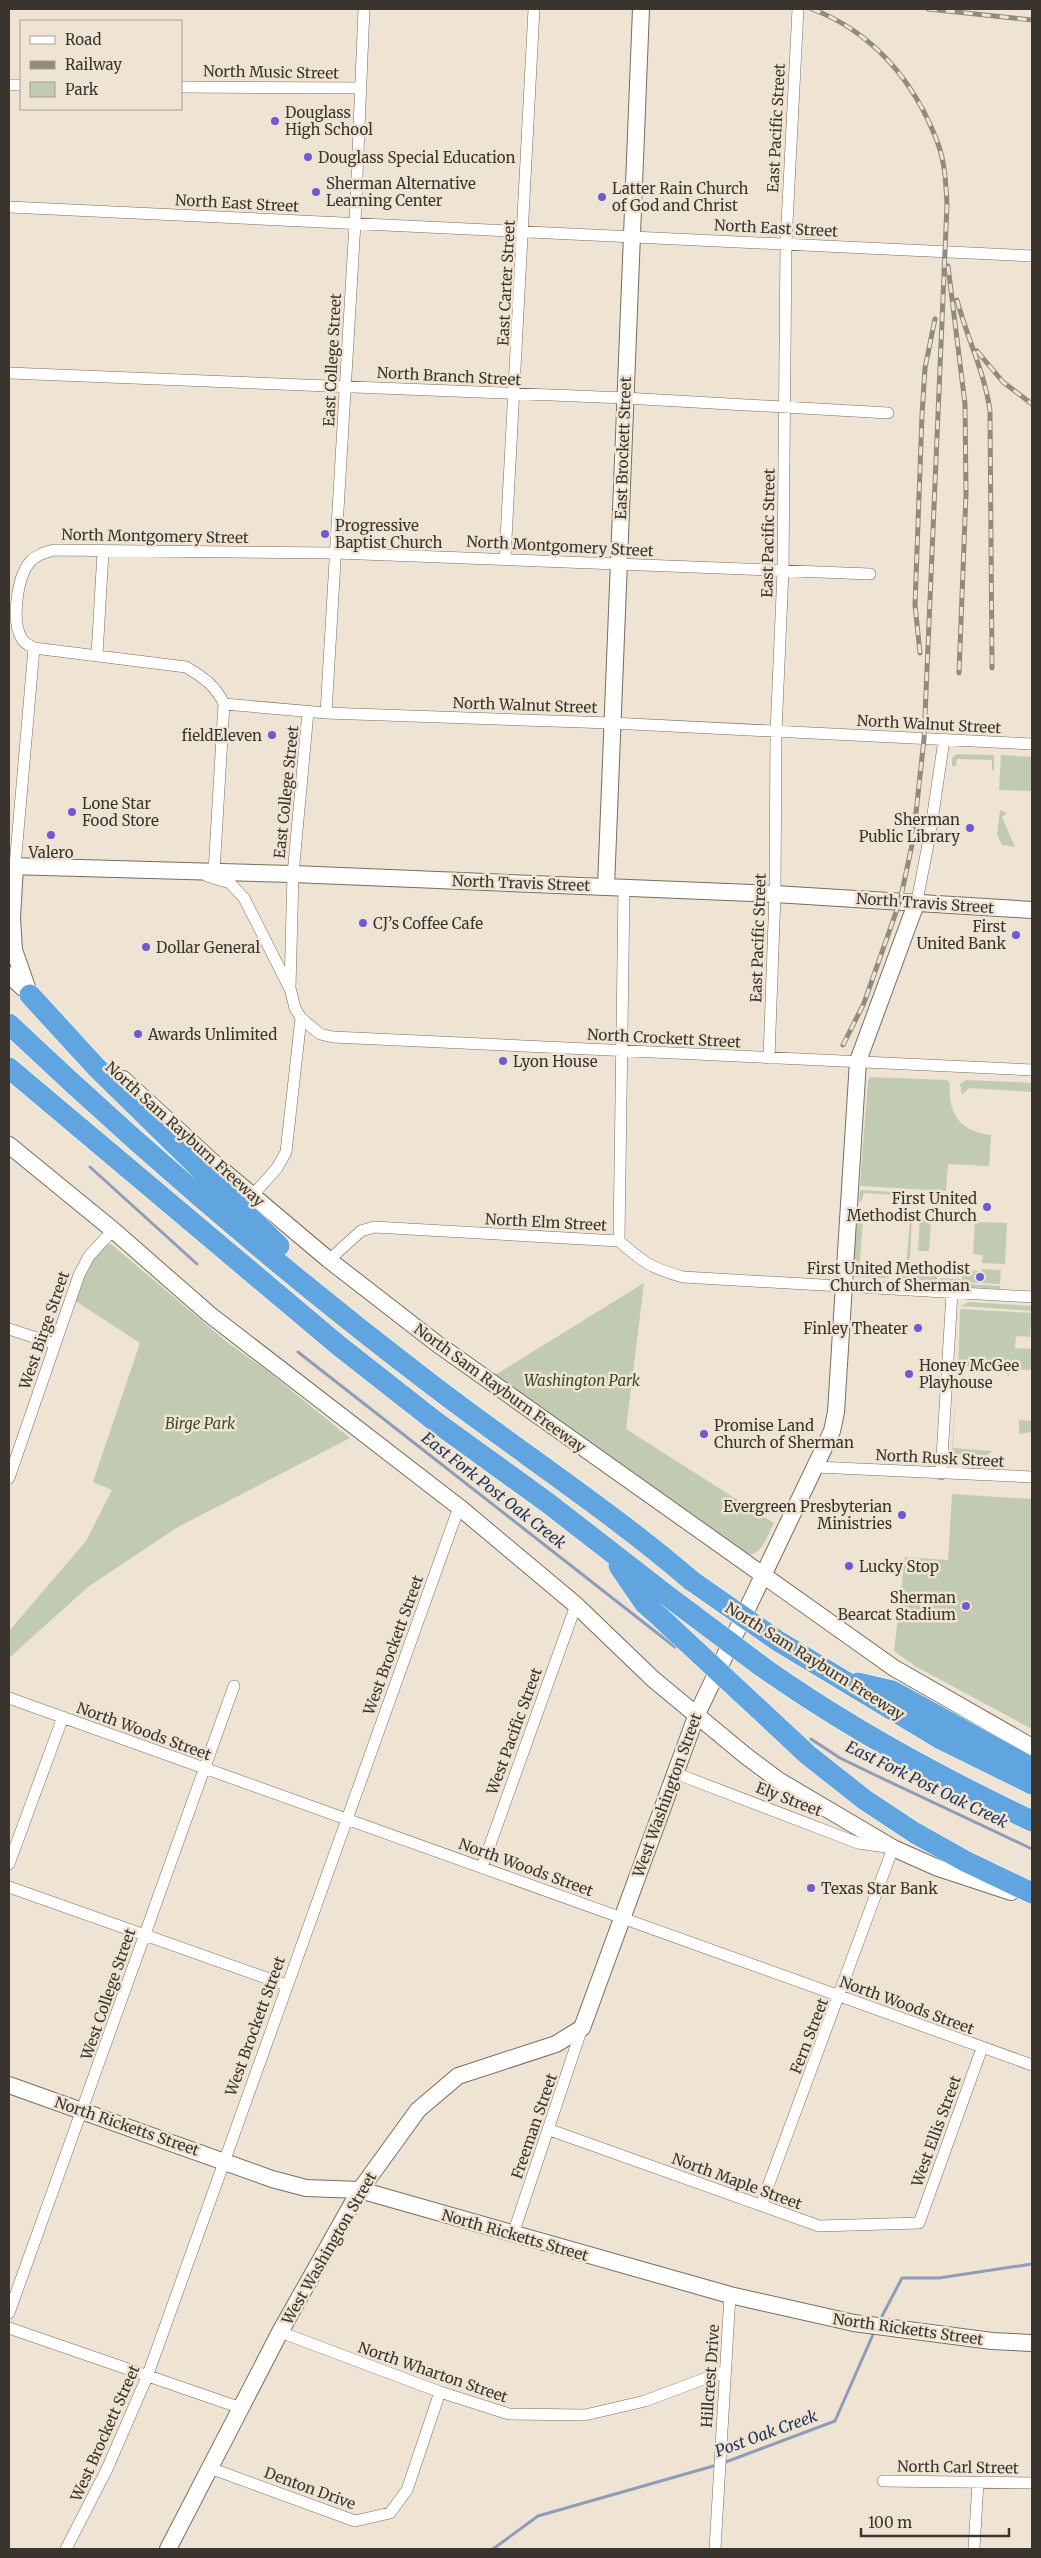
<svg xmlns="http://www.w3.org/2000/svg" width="1041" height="2558" viewBox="0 0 1041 2558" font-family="Merriweather,serif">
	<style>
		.green { fill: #c0cbb2 }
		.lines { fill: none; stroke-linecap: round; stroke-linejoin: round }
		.stream { stroke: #8d9cb9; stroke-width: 3 }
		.street-casing { stroke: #776d5e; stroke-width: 12 }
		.secondary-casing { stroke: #776d5e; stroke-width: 18 }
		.highway-casing { stroke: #fff; stroke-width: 22 }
		.street { stroke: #fff; stroke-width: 11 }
		.secondary { stroke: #fff; stroke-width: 16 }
		.highway { stroke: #60a4e0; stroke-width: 21 }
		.rail-casing { stroke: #928a7e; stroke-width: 5 }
		.rail { stroke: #efe4d3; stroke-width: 3; stroke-dasharray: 9; stroke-linecap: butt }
		.highway-bridge-casing { stroke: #fff; stroke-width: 22; stroke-linecap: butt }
		.highway-bridge { stroke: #60a4e0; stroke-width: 21 }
		.poi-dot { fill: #7159d3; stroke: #efe4d3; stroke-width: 2 }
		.labels { text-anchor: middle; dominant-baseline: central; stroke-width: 5; stroke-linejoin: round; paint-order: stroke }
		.street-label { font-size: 15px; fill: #39352e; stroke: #efe4d3 }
		.poi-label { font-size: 15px; fill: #39352e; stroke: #efe4d3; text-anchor: start }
		.park-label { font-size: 15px; font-style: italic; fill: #3b4e1e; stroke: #efe4d3 }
		.water-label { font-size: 16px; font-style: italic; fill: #21345c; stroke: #efe4d3 }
	</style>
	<rect width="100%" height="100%" fill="#efe4d3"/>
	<path class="green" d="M 957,754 L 994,755 L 994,770 L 992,770 L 992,760 L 957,759 L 956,766 L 952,766 L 952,758 Z
		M 1001,755 L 1032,757 L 1032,791 L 999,790 Z
		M 1000,810 L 1007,813 L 1002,817 L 1015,847 L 1002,845 L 997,834 Z
		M 870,1077 L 947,1080 L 950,1083 C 948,1114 959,1131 991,1135 L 989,1166 L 948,1164 L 946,1191 L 860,1186 L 868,1080 Z
		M 966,1080 L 1032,1083 L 1032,1092 L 969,1088 L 962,1095 L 960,1084 Z
		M 860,1190 L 895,1192 L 895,1195 L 864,1193 L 861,1202 L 859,1201 Z
		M 857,1212 L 870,1214 L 863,1220 L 859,1271 L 867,1267 L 872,1275 L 888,1276 L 889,1278 L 853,1277 Z
		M 903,1215 L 910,1215 L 912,1219 L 909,1279 L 899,1277 L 906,1268 L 910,1219 L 903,1221 Z
		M 920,1217 L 931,1218 L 929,1251 L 918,1251 Z
		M 975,1222 L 1007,1223 L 1005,1264 L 982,1263 L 983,1255 L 973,1254 Z
		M 111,1244 L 228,1343 L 265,1369 L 350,1438 L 178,1527 L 88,1587 L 9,1658 L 9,1631 L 86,1541 L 112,1490 L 93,1482 L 140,1343 L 74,1300 C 81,1282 90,1248 111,1244 Z
		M 982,1269 L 1001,1270 L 1000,1284 L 940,1281 L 940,1278 L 962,1279 L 963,1270 L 981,1271 Z
		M 917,1271 L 937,1272 L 937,1281 L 917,1280 Z
		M 644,1283 L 626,1429 L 774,1523 C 768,1534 762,1555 748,1555 L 490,1378 Z
		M 965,1284 L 1000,1286 L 1000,1289 L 965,1287 Z
		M 969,1302 L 1032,1306 L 1032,1311 L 961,1306 Z
		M 963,1309 L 1032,1313 L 1030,1337 L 1016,1336 L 1015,1348 L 1032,1349 L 1031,1370 L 1011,1369 L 1008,1377 L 1007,1369 L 962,1366 L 962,1374 L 958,1374 L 960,1310 Z
		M 956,1389 L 953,1448 L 992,1451 C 983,1461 959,1466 952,1451 Z
		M 1019,1420 L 1032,1421 L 1032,1432 L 1019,1434 Z
		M 952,1494 L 1032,1499 L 1032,1729 L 915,1666 L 894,1651 L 905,1557 L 948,1560 Z"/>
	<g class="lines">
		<path class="stream" d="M 90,1167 L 197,1264
			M 298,1352 L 675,1647
			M 811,1739 L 840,1758 L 873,1774 L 1032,1849
			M 880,2320 L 902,2278 L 939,2278 L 1032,2264
			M 723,2463 L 835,2421 L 875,2330
			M 493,2549 L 538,2516 L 717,2465"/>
		<g class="street-casing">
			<path id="street" d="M 9,85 L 21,85
				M 181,87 L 361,88
				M 9,207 L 1032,256
				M 9,373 L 625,398 L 888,413
				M 505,558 L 534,9
				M 34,648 L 186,667 C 203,677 216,686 224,704 L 326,713 L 611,723 L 1032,744
				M 97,655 L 103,552
				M 326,713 L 355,223 L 364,9
				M 15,866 L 34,648 C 30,646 24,643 22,639 C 11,622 17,577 30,562 C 36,555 44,553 54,550 L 336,553 L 870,574
				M 214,872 L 224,704
				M 207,876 L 230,883 L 244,898 L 289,987
				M 917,901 L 930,834 L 944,740
				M 301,1018 L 320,1034 L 333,1037 L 1032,1070
				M 769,1058 L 775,894 L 776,732 L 783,571 L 786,243 L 798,9
				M 252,1196 L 277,1168 L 286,1152 L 301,1018 L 295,1008 L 290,988 L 293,874 L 308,712
				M 619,1241 L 624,888
				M 329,1260 L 361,1231 L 374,1227 L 619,1241 C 644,1263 651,1268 683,1277 L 1032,1297
				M 9,1329 L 55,1344
				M 816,1467 L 1032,1477
				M 941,1474 L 952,1293
				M 9,1478 L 79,1275 L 89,1256 L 113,1230
				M 9,1698 L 1032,2065
				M 675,1773 L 858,1843 L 893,1848 L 761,2205
				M 9,1864 L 63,1717
				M 482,1867 L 576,1605
				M 9,1887 L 286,1985
				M 550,2130 L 819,2226 L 919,2223 L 982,2048
				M 513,2234 L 582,2028
				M 9,2313 L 234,1686
				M 9,2328 L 241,2408
				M 280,2332 L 440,2392 L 509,2414 L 585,2415 L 645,2401 L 725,2371
				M 210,2468 L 355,2521 L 390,2513 L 407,2490 L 440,2392
				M 883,2481 L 1032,2483
				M 66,2549 L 107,2469 L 147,2377 L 459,1507
				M 715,2549 L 730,2295
				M 974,2549 L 978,2482"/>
		</g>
		<g class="secondary-casing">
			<path id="secondary" d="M 9,866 L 293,874 L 775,894 L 1032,910
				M 15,866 L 12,918 L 14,950 L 29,993
				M 606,887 L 641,9
				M 9,975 L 38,1002
				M 123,1079 L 215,1164 L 329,1260 L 436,1343 L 894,1668 L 1032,1747
				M 9,1145 L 113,1230 L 209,1314 L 459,1507 L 576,1605 L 653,1679 L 746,1756 L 778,1780 L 893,1848 L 938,1868 L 1011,1892
				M 9,2085 L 272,2179 L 306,2188 L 360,2190 L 730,2295 L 854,2323 L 992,2341 L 1032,2343
				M 168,2549 L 280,2332 L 360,2190 L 418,2110 L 458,2076 L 556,2044 L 582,2028 L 697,1714 L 832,1431 L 836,1412 L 858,1061 L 917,901"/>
		</g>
		<g class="highway-casing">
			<path id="highway" d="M 30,995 L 96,1067 L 279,1246
				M 9,1024 C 141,1149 279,1268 423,1378 C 512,1447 607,1508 692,1581
				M 9,1068 L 338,1345 L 436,1422 L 548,1503 L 673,1600
				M 619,1566 L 645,1604 L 662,1619
				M 778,1641 L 939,1738 L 1032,1784
				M 761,1666 C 847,1727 937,1776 1032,1821
				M 858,1683 L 892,1691 L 1032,1768
				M 915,1833 L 965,1861 L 1032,1893"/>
		</g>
		<use href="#street" class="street"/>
		<use href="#secondary" class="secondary"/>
		<use href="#highway" class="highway"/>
		<g class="rail-casing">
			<path id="rail" d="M 812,9 C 873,32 914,81 937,141 C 945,161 946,184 947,205 L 924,739 L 913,840 L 900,901 L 864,1003 L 843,1045
				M 928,9 L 1032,20
				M 948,266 L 965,404 L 966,493 L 959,673
				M 957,300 C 967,338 985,373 990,411 L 992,668
				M 977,351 L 1003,382 L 1032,404
				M 920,653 L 915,605 L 922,415 L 925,368 L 935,319"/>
		</g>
		<use href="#rail" class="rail"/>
		<g class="highway-bridge-casing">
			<path id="highway-bridge" d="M 692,1581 L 778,1641
				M 673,1600 L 761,1666
				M 662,1619 L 808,1755 L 865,1800 L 915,1833"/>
		</g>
		<use href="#highway-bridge" class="highway-bridge"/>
	</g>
	<g class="poi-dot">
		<circle cx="275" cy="121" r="5"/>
		<circle cx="308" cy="157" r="5"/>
		<circle cx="316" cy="192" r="5"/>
		<circle cx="602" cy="197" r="5"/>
		<circle cx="325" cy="534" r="5"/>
		<circle cx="272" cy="735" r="5"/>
		<circle cx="72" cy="812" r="5"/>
		<circle cx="970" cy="828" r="5"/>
		<circle cx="51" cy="835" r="5"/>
		<circle cx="363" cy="923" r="5"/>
		<circle cx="1016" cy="935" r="5"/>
		<circle cx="146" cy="947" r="5"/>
		<circle cx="138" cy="1034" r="5"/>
		<circle cx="503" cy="1061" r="5"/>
		<circle cx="987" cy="1207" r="5"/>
		<circle cx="980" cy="1277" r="5"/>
		<circle cx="918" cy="1328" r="5"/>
		<circle cx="909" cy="1374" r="5"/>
		<circle cx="704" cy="1434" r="5"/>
		<circle cx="902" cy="1515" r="5"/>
		<circle cx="849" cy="1566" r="5"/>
		<circle cx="966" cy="1606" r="5"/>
		<circle cx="811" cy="1888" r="5"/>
	</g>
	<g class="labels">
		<g class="street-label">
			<text transform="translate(271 72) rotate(1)">North Music Street</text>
			<text transform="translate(776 128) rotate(-87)">East Pacific Street</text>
			<text transform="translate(237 203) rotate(3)">North East Street</text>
			<text transform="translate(776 228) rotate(3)">North East Street</text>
			<text transform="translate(506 283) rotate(-87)">East Carter Street</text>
			<text transform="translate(332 360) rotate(-87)">East College Street</text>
			<text transform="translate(449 376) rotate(3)">North Branch Street</text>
			<text transform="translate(623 448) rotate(-88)">East Brockett Street</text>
			<text transform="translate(768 533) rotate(-89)">East Pacific Street</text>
			<text transform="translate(155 536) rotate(1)">North Montgomery Street</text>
			<text transform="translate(560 546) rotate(3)">North Montgomery Street</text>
			<text transform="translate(525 705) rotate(2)">North Walnut Street</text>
			<text transform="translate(929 724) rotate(3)">North Walnut Street</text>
			<text transform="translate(286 792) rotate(-84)">East College Street</text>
			<text transform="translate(521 883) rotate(2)">North Travis Street</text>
			<text transform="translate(925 903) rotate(4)">North Travis Street</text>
			<text transform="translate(758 938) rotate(-88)">East Pacific Street</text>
			<text transform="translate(664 1038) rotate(3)">North Crockett Street</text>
			<text transform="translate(185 1134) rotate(42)">North Sam Rayburn Freeway</text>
			<text transform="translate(546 1222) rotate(3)">North Elm Street</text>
			<text transform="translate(44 1330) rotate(-71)">West Birge Street</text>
			<text transform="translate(500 1388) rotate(36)">North Sam Rayburn Freeway</text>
			<text transform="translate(940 1458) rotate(3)">North Rusk Street</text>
			<text transform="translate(393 1645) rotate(-70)">West Brockett Street</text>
			<text transform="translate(815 1661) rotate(32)">North Sam Rayburn Freeway</text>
			<text transform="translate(144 1731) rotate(20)">North Woods Street</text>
			<text transform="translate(514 1731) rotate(-70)">West Pacific Street</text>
			<text transform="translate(667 1795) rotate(-70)">West Washington Street</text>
			<text transform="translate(789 1799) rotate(21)">Ely Street</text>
			<text transform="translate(526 1867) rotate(20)">North Woods Street</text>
			<text transform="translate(108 1994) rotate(-71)">West College Street</text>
			<text transform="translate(907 2005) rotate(20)">North Woods Street</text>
			<text transform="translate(255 2026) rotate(-70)">West Brockett Street</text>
			<text transform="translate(809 2036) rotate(-69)">Fern Street</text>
			<text transform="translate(127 2126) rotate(19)">North Ricketts Street</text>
			<text transform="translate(534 2126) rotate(-71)">Freeman Street</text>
			<text transform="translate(936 2131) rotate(-70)">West Ellis Street</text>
			<text transform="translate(737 2181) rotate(20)">North Maple Street</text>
			<text transform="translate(515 2235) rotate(16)">North Ricketts Street</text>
			<text transform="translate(329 2248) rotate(-60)">West Washington Street</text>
			<text transform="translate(908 2329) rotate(8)">North Ricketts Street</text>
			<text transform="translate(433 2372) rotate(19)">North Wharton Street</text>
			<text transform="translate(710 2376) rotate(-86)">Hillcrest Drive</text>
			<text transform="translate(105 2433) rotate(-66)">West Brockett Street</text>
			<text transform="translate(958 2467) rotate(1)">North Carl Street</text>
			<text transform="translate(310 2488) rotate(20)">Denton Drive</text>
		</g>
		<g class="poi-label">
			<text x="285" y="112">Douglass<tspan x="285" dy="17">High School</tspan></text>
			<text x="318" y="157">Douglass Special Education</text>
			<text x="326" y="183">Sherman Alternative<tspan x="326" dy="17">Learning Center</tspan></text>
			<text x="612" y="188">Latter Rain Church<tspan x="612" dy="17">of God and Christ</tspan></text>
			<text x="335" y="525">Progressive<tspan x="335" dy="17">Baptist Church</tspan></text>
			<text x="262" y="735" text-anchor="end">fieldEleven</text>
			<text x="82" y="803">Lone Star<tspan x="82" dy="17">Food Store</tspan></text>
			<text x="960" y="819" text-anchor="end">Sherman<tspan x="960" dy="17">Public Library</tspan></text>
			<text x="51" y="852" text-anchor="middle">Valero</text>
			<text x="373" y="923">CJ’s Coffee Cafe</text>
			<text x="1006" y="926" text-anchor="end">First<tspan x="1006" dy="17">United Bank</tspan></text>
			<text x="156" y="947">Dollar General</text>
			<text x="148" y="1034">Awards Unlimited</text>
			<text x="513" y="1061">Lyon House</text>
			<text x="977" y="1198" text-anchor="end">First United<tspan x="977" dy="17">Methodist Church</tspan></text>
			<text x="970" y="1268" text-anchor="end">First United Methodist<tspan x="970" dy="17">Church of Sherman</tspan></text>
			<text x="908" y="1328" text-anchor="end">Finley Theater</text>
			<text x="919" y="1365">Honey McGee<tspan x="919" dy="17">Playhouse</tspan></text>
			<text x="714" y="1425">Promise Land<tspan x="714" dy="17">Church of Sherman</tspan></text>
			<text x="892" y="1506" text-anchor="end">Evergreen Presbyterian<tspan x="892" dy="17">Ministries</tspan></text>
			<text x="859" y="1566">Lucky Stop</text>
			<text x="956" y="1597" text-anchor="end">Sherman<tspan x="956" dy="17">Bearcat Stadium</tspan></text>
			<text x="821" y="1888">Texas Star Bank</text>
		</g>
		<g class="park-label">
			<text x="582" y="1380">Washington Park</text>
			<text x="200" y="1423">Birge Park</text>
		</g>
		<g class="water-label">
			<text transform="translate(494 1490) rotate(38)">East Fork Post Oak Creek</text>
			<text transform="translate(927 1784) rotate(26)">East Fork Post Oak Creek</text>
			<text transform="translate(766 2433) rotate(-20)">Post Oak Creek</text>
		</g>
	</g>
	<rect width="1041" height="2558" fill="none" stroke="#39352e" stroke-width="20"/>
	<rect x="20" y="20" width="162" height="90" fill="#efe4d3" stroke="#a69e91"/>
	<rect x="30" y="36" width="25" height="8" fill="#ffffff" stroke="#a69e91"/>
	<text x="65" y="45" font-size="15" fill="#39352e">Road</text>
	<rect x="30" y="61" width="25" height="8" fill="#928a7e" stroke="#a69e91"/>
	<text x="65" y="70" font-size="15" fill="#39352e">Railway</text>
	<rect x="30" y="82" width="25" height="15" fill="#c0cbb2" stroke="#a69e91"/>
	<text x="65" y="95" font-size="15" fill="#39352e">Park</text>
	<path d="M861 2528v8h148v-8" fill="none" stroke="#39352e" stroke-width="2.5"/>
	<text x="868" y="2528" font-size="15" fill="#39352e" stroke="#efe4d3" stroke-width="4" paint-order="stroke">100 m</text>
</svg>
